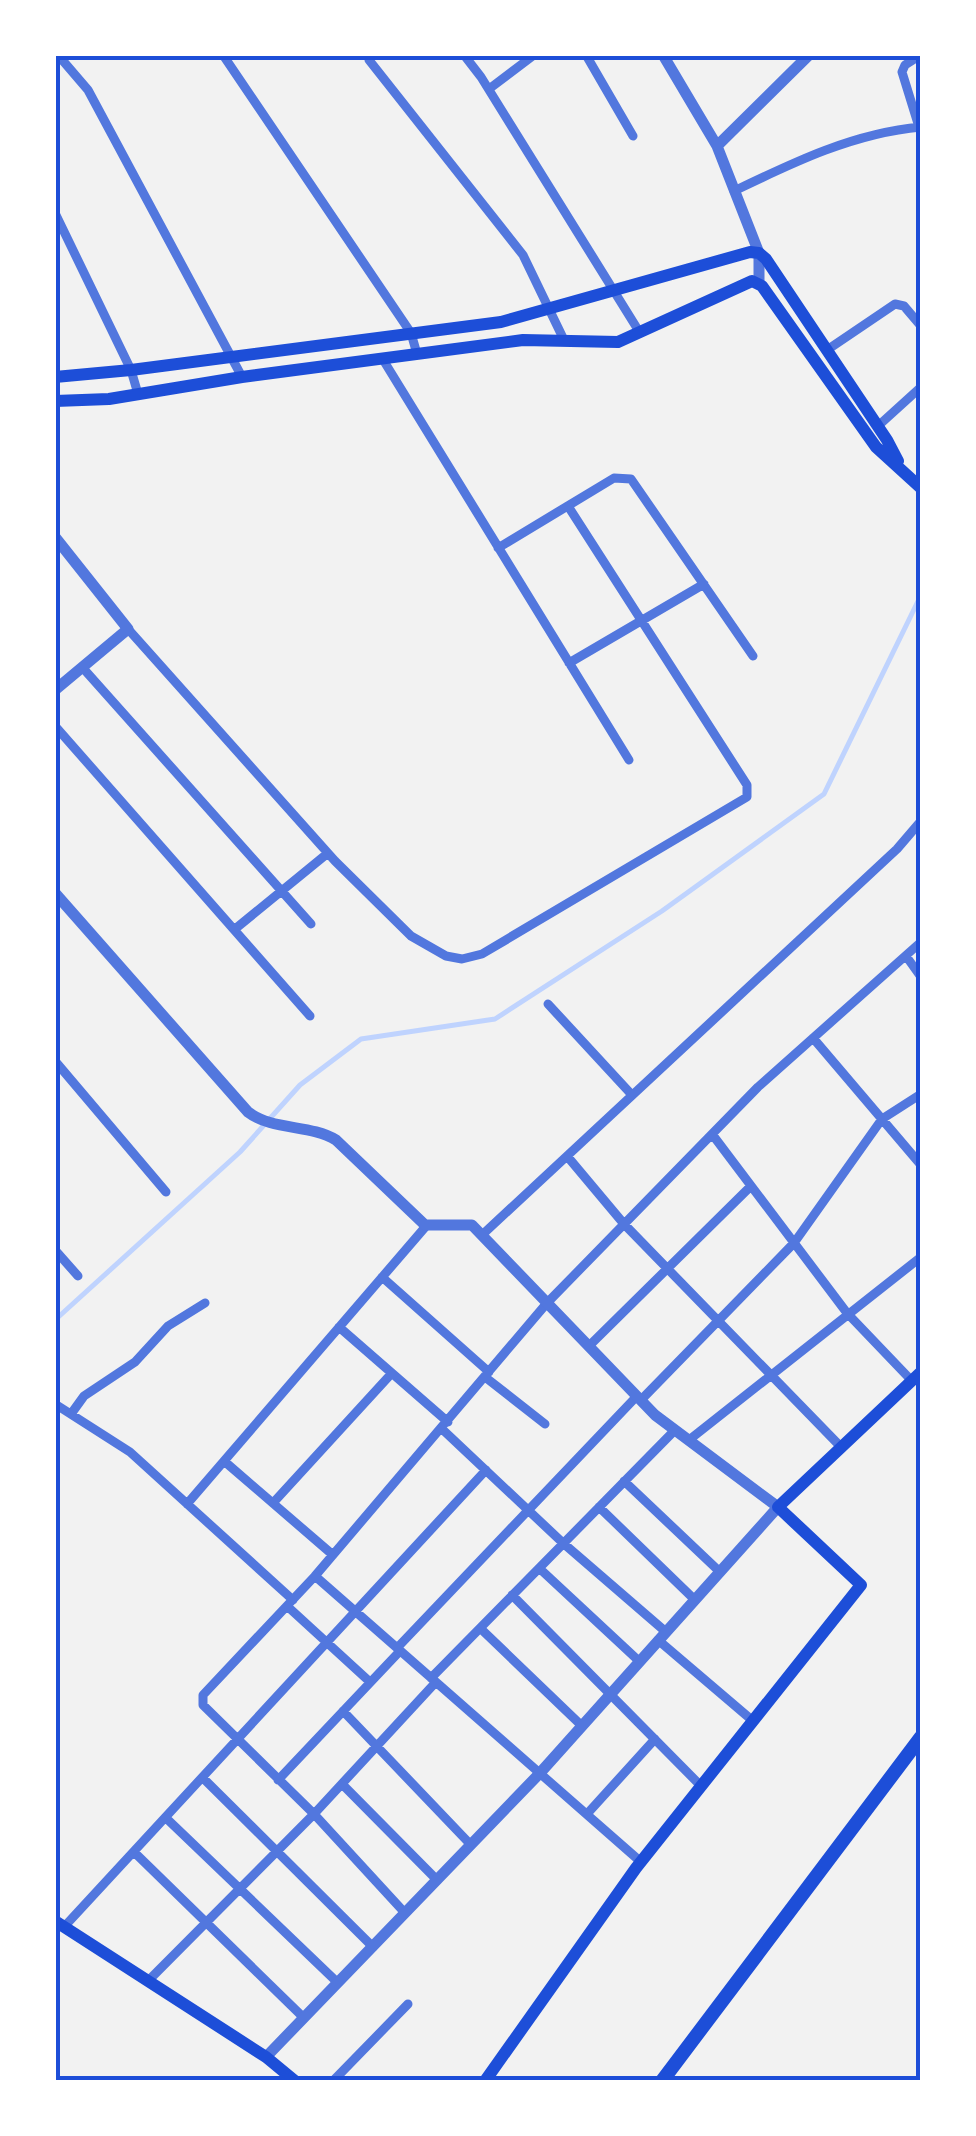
<svg xmlns="http://www.w3.org/2000/svg" width="976" height="2136" viewBox="0 0 976 2136" font-family="Overpass,sans-serif">
	<style>
		.lines { fill: none; stroke-linecap: round; stroke-linejoin: round }
		.stream { stroke: #bfd3fe; stroke-width: 5 }
		.minor { stroke: #5277de; stroke-width: 9 }
		.tertiary { stroke: #5277de; stroke-width: 11 }
		.secondary { stroke: #1d4ed8; stroke-width: 12 }
		.primary { stroke: #1d4ed8; stroke-width: 14 }
		.neatline { fill: none; stroke: #1d4ed8; stroke-width: 4 }
	</style>
	<rect width="100%" height="100%" fill="#f2f2f2"/>
	<g class="lines">
		<path class="stream" d="M 55,1320 L 240,1152 L 300,1085 L 361,1039 L 495,1019 L 662,911 L 824,794 L 921,595"/>
		<path class="minor" d="M 58,55 L 88,90 L 242,377
			M 223,55 L 411,333 L 417,354
			M 464,55 L 481,77 L 640,333
			M 586,55 L 633,136
			M 916,58 L 905,65 L 902,72 L 919,127
			M 369,60 L 523,255 L 564,340
			M 489,89 L 534,55
			M 734,191 C 794,162 854,133 921,127
			M 55,213 L 131,370 L 138,394
			M 827,350 L 895,304 L 904,306 L 921,326
			M 382,358 L 629,760
			M 878,426 L 921,387
			M 498,548 L 614,478 L 631,479 L 753,656
			M 128,629 L 335,861 L 411,936 L 446,956 L 462,959 L 482,954 L 747,797 L 747,785 L 568,506
			M 569,663 L 704,584
			M 82,667 L 311,924
			M 55,726 L 310,1016
			M 235,929 L 328,853
			M 906,956 L 921,977
			M 548,1004 L 632,1095
			M 813,1038 L 921,1165
			M 55,1061 L 166,1192
			M 712,1134 L 847,1313 L 912,1381
			M 567,1156 L 624,1224 L 841,1447
			M 482,1235 L 897,849 L 921,821
			M 55,1250 L 78,1276
			M 382,1277 L 489,1372
			M 339,1327 L 448,1422
			M 589,1346 L 751,1186
			M 485,1377 L 545,1424
			M 641,1400 L 794,1243 L 882,1119 L 921,1094
			M 55,1404 L 130,1452 L 293,1600
			M 71,1414 L 84,1396 L 135,1362 L 168,1326 L 205,1303
			M 442,1429 L 563,1543 L 666,1632
			M 689,1440 L 921,1257
			M 224,1461 L 333,1555
			M 624,1481 L 720,1572
			M 273,1503 L 392,1373
			M 187,1504 L 427,1225
			M 599,1507 L 695,1600
			M 539,1568 L 640,1662
			M 315,1576 L 203,1695 L 203,1705 L 314,1814 L 405,1913
			M 512,1595 L 701,1786
			M 287,1606 L 370,1682
			M 480,1628 L 582,1726
			M 658,1640 L 753,1721
			M 397,1648 L 637,1396
			M 431,1678 L 675,1430
			M 343,1711 L 471,1845
			M 203,1778 L 373,1947
			M 278,1780 L 400,1651
			M 342,1784 L 437,1880
			M 587,1814 L 655,1739
			M 166,1818 L 338,1983
			M 134,1852 L 304,2018
			M 641,1862 L 315,1576 L 547,1303 L 758,1087 L 921,942
			M 64,1927 L 486,1470
			M 148,1981 L 314,1814 L 436,1682
			M 333,2081 L 408,2004"/>
		<path class="tertiary" d="M 663,55 L 717,146
			M 759,284 L 759,253 L 717,146 L 809,55
			M 55,537 L 128,629 L 55,690
			M 55,893 L 248,1112 C 273,1131 310,1124 336,1140 L 425,1225 L 472,1225 L 655,1415 L 778,1507 L 540,1773 L 266,2057"/>
		<path class="secondary" d="M 55,377 L 131,370 L 501,322 L 750,252 L 759,253 L 766,259 L 887,440 L 898,461
			M 55,401 L 109,399 L 242,377 L 523,340 L 618,342 L 752,281 L 762,286 L 876,447 L 921,488
			M 55,1921 L 266,2057 L 295,2081
			M 485,2081 L 636,1868 L 861,1585 L 778,1507 L 921,1372"/>
		<path class="primary" d="M 662,2081 L 921,1737"/>
	</g>
	<rect width="976" height="2136" fill="none" stroke="#ffffff" stroke-width="115"/>
	<rect x="58" y="58" width="860" height="2020" class="neatline"/>
</svg>
